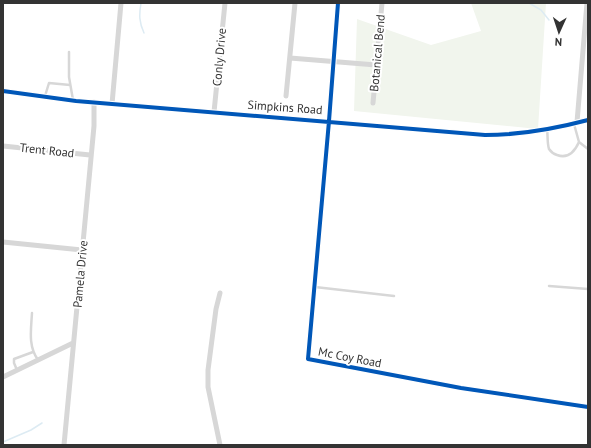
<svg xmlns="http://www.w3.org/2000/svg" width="591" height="448" viewBox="0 0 591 448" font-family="'PT Sans',sans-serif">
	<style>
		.green { fill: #f1f5ed }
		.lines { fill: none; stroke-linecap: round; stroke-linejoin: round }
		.stream { stroke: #ddebf3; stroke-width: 1.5 }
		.service { stroke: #d7d7d7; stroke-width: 2.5 }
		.minor { stroke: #d7d7d7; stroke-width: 5 }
		.cycleway-casing { stroke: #fff; stroke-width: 6 }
		.cycleway { stroke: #0057b8; stroke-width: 4 }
		.labels { text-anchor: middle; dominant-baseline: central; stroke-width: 4; stroke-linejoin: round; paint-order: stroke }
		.street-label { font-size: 12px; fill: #333; stroke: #fff }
	</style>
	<rect width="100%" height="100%" fill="#fff"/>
	<path class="green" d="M 471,3 L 546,3 L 538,129 L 354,111 L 357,19 L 431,45 L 481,31 Z"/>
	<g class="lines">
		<path class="stream" d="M 141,3 C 139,15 139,22 144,33
			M 529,3 L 541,10 L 549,20
			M 3,442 L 31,430 L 42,423"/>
		<path class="service" d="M 69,52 L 69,77 L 73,100
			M 45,96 L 49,83 L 70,85
			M 574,124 L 579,142 L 588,149
			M 547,129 C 548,135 547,143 549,149 C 551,152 554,154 557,155 C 568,159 575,151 579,142
			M 549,286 L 588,289
			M 315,287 L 394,296
			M 32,313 C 31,330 28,346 38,360
			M 17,370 L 14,363 L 14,359 L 33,352"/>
		<path class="minor" d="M 338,3 L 329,121 L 308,359 L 461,388 L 588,407
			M 290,58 L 376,65
			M 3,91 L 76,101 L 485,135 C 520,135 554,129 588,120
			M 286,96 L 295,3
			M 373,103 L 382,3
			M 112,104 L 121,3
			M 214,112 L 225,3
			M 577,122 L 587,3
			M 3,146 L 90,155
			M 3,242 L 82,250
			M 3,377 L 73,343
			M 64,445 L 94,126 L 94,102
			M 220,445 L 208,387 L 208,370 L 216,309 L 220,293"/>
		<g class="cycleway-casing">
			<path id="cycleway" d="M 338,3 L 329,121 L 308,359 L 461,388 L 588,407
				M 3,91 L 76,101 L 485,135 C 520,135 554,129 588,120"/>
		</g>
		<use href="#cycleway" class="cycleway"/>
	</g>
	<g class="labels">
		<g class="street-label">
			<text transform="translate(377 53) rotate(-85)">Botanical Bend</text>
			<text transform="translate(219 57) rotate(-85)">Conly Drive</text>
			<text transform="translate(285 107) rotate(4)">Simpkins Road</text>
			<text transform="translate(47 150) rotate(6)">Trent Road</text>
			<text transform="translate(80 274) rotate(-85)">Pamela Drive</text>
			<text transform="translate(350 357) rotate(11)">Mc Coy Road</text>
		</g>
	</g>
	<rect width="591" height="448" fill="none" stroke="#333333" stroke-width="8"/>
	<g transform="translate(559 32) rotate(183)" stroke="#ffffff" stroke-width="3" paint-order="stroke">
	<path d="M0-3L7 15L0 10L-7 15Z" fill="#333333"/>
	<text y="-6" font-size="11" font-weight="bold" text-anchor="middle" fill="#333333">N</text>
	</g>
</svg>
